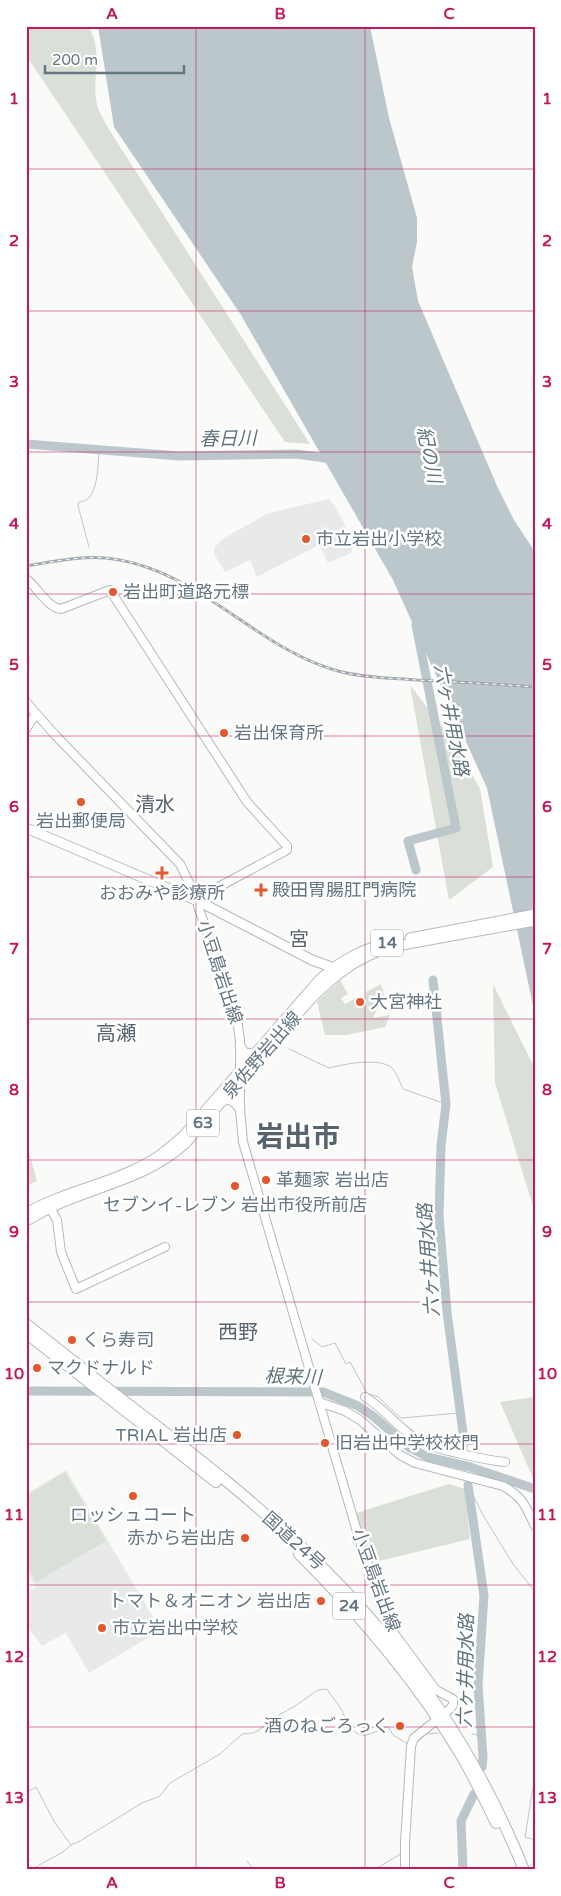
<svg xmlns="http://www.w3.org/2000/svg" width="561" height="1896" viewBox="0 0 561 1896" font-family="'Varela Round','Noto Sans JP',sans-serif">
	<style>
		.built { fill: #e8e9e9 }
		.green { fill: #dadfd7 }
		.water { fill: #bbc7cb }
		.lines { fill: none; stroke-linecap: round; stroke-linejoin: round }
		.stream { stroke: #bbc7cb; stroke-width: 1 }
		.river { stroke: #bbc7cb; stroke-width: 9 }
		.secondary-casing { stroke: #b3babf; stroke-width: 10 }
		.primary-casing { stroke: #b5babe; stroke-width: 11 }
		.highway-casing { stroke: #b4b9bd; stroke-width: 12 }
		.secondary { stroke: #fff; stroke-width: 8 }
		.primary { stroke: #fff; stroke-width: 9 }
		.highway { stroke: #fff; stroke-width: 10 }
		.rail-casing { stroke: #a2aab0; stroke-width: 3 }
		.rail { stroke: #fff; stroke-width: 1; stroke-dasharray: 4; stroke-linecap: butt }
		.grid { fill: none; stroke: #c2185b; stroke-width: 1; stroke-opacity: 0.55 }
		.poi-dot { fill: #e4572e; stroke: #fff; stroke-width: 2 }
		.labels { text-anchor: middle; dominant-baseline: central; stroke-width: 5; stroke-linejoin: round; paint-order: stroke }
		.shield { fill: #fff; stroke: #939fa8; stroke-width: 1 }
		.shield-label { font-size: 16px; font-weight: bold; fill: #657683 }
		.poi-label { font-size: 18px; fill: #657683; stroke: #fff; text-anchor: start }
		.street-label { font-size: 18px; fill: #657683; stroke: #fff }
		.water-label { font-size: 19px; font-style: italic; fill: #60757c; stroke: #fff }
		.quarter-label { font-size: 20px; fill: #57646e; stroke: #fff }
		.town-label { font-size: 28px; font-weight: bold; fill: #57646e; stroke: #fff }
		.neatline { fill: none; stroke: #c2185b; stroke-width: 2 }
		.grid-label { font-size: 16px; text-anchor: middle; font-weight: bold; fill: #c2185b }
	</style>
	<rect width="100%" height="100%" fill="#fafaf8"/>
	<path class="built" d="M 329,499 L 334,505 L 344,523 L 353,548 L 351,553 L 328,563 L 319,545 L 257,577 L 250,560 L 225,572 L 214,554 L 214,548 L 224,538 L 269,513 Z
		M 66,1470 L 161,1630 L 89,1673 L 66,1633 L 42,1646 L 26,1625 L 26,1593 L 36,1587 L 26,1570 L 26,1494 Z"/>
	<path class="green" d="M 26,26 L 88,26 C 103,49 93,75 96,99 C 97,109 104,120 108,128 L 310,444 L 285,442 L 26,55 Z
		M 410,685 L 456,745 L 480,789 L 493,867 L 449,900 Z
		M 340,980 L 348,994 L 341,998 L 345,1004 L 358,997 L 362,1003 L 365,1000 L 366,992 L 381,984 L 386,1002 L 380,1003 L 373,1018 L 390,1015 L 385,1027 L 346,1035 L 325,1035 L 317,1002 Z
		M 493,984 L 535,1069 L 535,1213 L 495,1083 Z
		M 26,1142 L 37,1181 L 26,1186 Z
		M 535,1397 L 535,1476 L 532,1476 L 500,1402 Z
		M 65,1472 L 106,1541 L 36,1582 L 26,1566 L 26,1496 Z
		M 449,1484 L 465,1489 L 470,1539 L 371,1563 L 356,1513 Z"/>
	<path class="water" d="M 98,26 L 370,26 L 389,118 L 417,218 L 417,242 L 412,267 L 418,301 L 497,486 L 514,520 L 535,552 L 535,1015 L 487,788 L 393,580 L 241,315 L 114,127 Z"/>
	<g class="lines">
		<path class="stream" d="M 89,547 L 78,506 L 79,502 C 99,502 98,464 99,449
			M 289,1049 L 329,1068 C 344,1064 380,1057 392,1068 C 397,1073 400,1083 403,1089 L 446,1104
			M 312,1339 L 322,1347 L 335,1343 L 346,1364 L 350,1362 L 367,1393 L 378,1397 L 401,1418 L 460,1413
			M 468,1485 L 483,1515 L 513,1564 L 535,1592
			M 472,1734 L 482,1736
			M 416,1743 L 426,1734 L 438,1733
			M 535,1775 L 525,1837 L 535,1840
			M 26,1793 L 36,1787 L 55,1823 L 71,1845
			M 402,1826 L 403,1810
			M 247,1861 L 254,1870
			M 30,1870 L 63,1852 L 71,1845 L 80,1841 L 142,1803 L 160,1796 L 170,1783 L 220,1754 L 242,1734 L 253,1733 L 259,1730 L 279,1715 L 295,1706 L 318,1690 L 327,1689 C 331,1696 337,1702 341,1709 C 347,1721 353,1740 370,1734 C 376,1731 380,1731 384,1727 L 389,1728 L 393,1735 L 408,1744
			M 374,1870 L 402,1853"/>
		<path class="river" d="M 26,444 L 179,456 L 296,454 L 333,459
			M 416,870 L 408,841 L 456,828 L 416,625
			M 433,980 L 446,1104 L 441,1146 L 439,1216 L 447,1312 L 463,1433 L 463,1448
			M 26,1391 L 323,1392 L 358,1406 L 373,1416 L 410,1448 L 428,1457 L 470,1467 L 535,1489
			M 468,1485 L 484,1596 L 478,1685 L 483,1757 L 482,1767
			M 463,1870 L 461,1821 L 474,1794"/>
		<g class="secondary-casing">
			<path id="secondary" d="M 26,579 C 37,586 46,607 61,609 L 110,590 L 247,802 L 287,846 L 287,850 L 202,896 L 198,901
				M 26,702 L 56,736 L 180,864 L 198,901 L 198,906 L 237,1018 L 240,1041 L 240,1109 L 243,1142 L 361,1545 L 390,1628 L 436,1690 L 453,1699 L 453,1705 L 450,1709 L 414,1738 L 411,1746 L 405,1843 L 405,1870
				M 26,729 L 36,714
				M 48,1204 L 57,1220 L 61,1252 L 76,1289 L 165,1247
				M 365,1397 C 384,1408 397,1427 416,1439 C 432,1449 485,1460 505,1462
				M 319,1402 L 345,1411 L 360,1420 L 400,1455 L 415,1463 L 503,1486 C 523,1497 526,1507 535,1526"/>
		</g>
		<g class="primary-casing">
			<path id="primary" d="M 26,828 L 198,901 L 312,960 L 337,969
				M 410,938 L 535,914
				M 240,1046 L 245,1054 L 255,1053
				M 221,1102 C 230,1096 235,1102 240,1109
				M 26,1213 C 68,1189 121,1182 160,1155 C 168,1149 176,1142 183,1136 L 320,979 C 344,958 365,947 397,941
				M 26,1221 C 34,1217 42,1212 50,1208 C 96,1186 146,1179 185,1144 L 310,1000 C 335,975 356,958 391,947 L 535,921"/>
		</g>
		<g class="highway-casing">
			<path id="highway" d="M 26,1324 C 59,1349 91,1376 124,1401 C 194,1454 266,1510 328,1573 C 412,1657 480,1760 524,1870
				M 26,1333 L 216,1482
				M 299,1554 C 359,1614 415,1679 459,1752 C 473,1775 484,1799 496,1823"/>
		</g>
		<use href="#secondary" class="secondary"/>
		<use href="#primary" class="primary"/>
		<use href="#highway" class="highway"/>
		<g class="rail-casing">
			<path id="rail" d="M 26,566 C 52,562 79,556 105,558 C 196,566 254,648 338,671 C 364,678 391,678 417,680 C 457,682 496,684 535,687"/>
		</g>
		<use href="#rail" class="rail"/>
	</g>
	<path class="grid" d="M 196,26 L 196,1870M 365,26 L 365,1870M 26,169 L 535,169M 26,311 L 535,311M 26,452 L 535,452M 26,594 L 535,594M 26,736 L 535,736M 26,877 L 535,877M 26,1019 L 535,1019M 26,1160 L 535,1160M 26,1302 L 535,1302M 26,1444 L 535,1444M 26,1585 L 535,1585M 26,1727 L 535,1727"/>
	<g class="poi-dot">
		<circle cx="306" cy="539" r="5"/>
		<circle cx="113" cy="592" r="5"/>
		<circle cx="224" cy="733" r="5"/>
		<circle cx="81" cy="802" r="5"/>
		<path d="M159.5 865.5h5v5h5v5h-5v5h-5v-5h-5v-5h5z"/>
		<path d="M258.5 882.5h5v5h5v5h-5v5h-5v-5h-5v-5h5z"/>
		<circle cx="360" cy="1002" r="5"/>
		<circle cx="266" cy="1180" r="5"/>
		<circle cx="235" cy="1186" r="5"/>
		<circle cx="72" cy="1340" r="5"/>
		<circle cx="37" cy="1368" r="5"/>
		<circle cx="237" cy="1435" r="5"/>
		<circle cx="325" cy="1443" r="5"/>
		<circle cx="133" cy="1496" r="5"/>
		<circle cx="245" cy="1538" r="5"/>
		<circle cx="321" cy="1601" r="5"/>
		<circle cx="102" cy="1628" r="5"/>
		<circle cx="400" cy="1726" r="5"/>
	</g>
	<g class="labels">
		<g class="shield">
			<rect x="371" y="929.5" width="32" height="27" rx="4"/>
			<rect x="187" y="1109.5" width="32" height="27" rx="4"/>
			<rect x="333" y="1592.5" width="32" height="27" rx="4"/>
		</g>
		<g class="shield-label">
			<text x="387" y="943">14</text>
			<text x="203" y="1123">63</text>
			<text x="349" y="1606">24</text>
		</g>
		<g class="poi-label">
			<text x="316" y="539">市立岩出小学校</text>
			<text x="123" y="592">岩出町道路元標</text>
			<text x="234" y="733">岩出保育所</text>
			<text x="81" y="821" text-anchor="middle">岩出郵便局</text>
			<text x="272" y="890">殿田胃腸肛門病院</text>
			<text x="162" y="893" text-anchor="middle">おおみや診療所</text>
			<text x="370" y="1002">大宮神社</text>
			<text x="276" y="1180">革麺家 岩出店</text>
			<text x="235" y="1205" text-anchor="middle">セブンイ-レブン 岩出市役所前店</text>
			<text x="82" y="1340">くら寿司</text>
			<text x="47" y="1368">マクドナルド</text>
			<text x="227" y="1435" text-anchor="end">TRIAL 岩出店</text>
			<text x="335" y="1443">旧岩出中学校校門</text>
			<text x="133" y="1515" text-anchor="middle">ロッシュコート</text>
			<text x="235" y="1538" text-anchor="end">赤から岩出店</text>
			<text x="311" y="1601" text-anchor="end">トマト＆オニオン 岩出店</text>
			<text x="112" y="1628">市立岩出中学校</text>
			<text x="390" y="1726" text-anchor="end">酒のねごろっく</text>
		</g>
		<g class="street-label">
			<text transform="translate(220 972) rotate(72)">小豆島岩出線</text>
			<text transform="translate(262 1055) rotate(-49)">泉佐野岩出線</text>
			<text transform="translate(294 1541) rotate(42)">国道24号</text>
			<text transform="translate(376 1580) rotate(70)">小豆島岩出線</text>
		</g>
		<g class="water-label">
			<text transform="translate(228 439) rotate(-1)">春日川</text>
			<text transform="translate(429 455) rotate(78)">紀の川</text>
			<text transform="translate(451 720) rotate(79)">六ヶ井用水路</text>
			<text transform="translate(429 1260) rotate(-94)">六ヶ井用水路</text>
			<text transform="translate(293 1377) rotate(2)">根来川</text>
			<text transform="translate(466 1671) rotate(-89)">六ヶ井用水路</text>
		</g>
		<g class="quarter-label">
			<text x="155" y="805">清水</text>
			<text x="299" y="940">宮</text>
			<text x="116" y="1034">高瀬</text>
			<text x="238" y="1333">西野</text>
		</g>
		<g class="town-label">
			<text x="298" y="1137">岩出市</text>
		</g>
	</g>
	<rect width="561" height="1896" fill="none" stroke="#ffffff" stroke-width="55"/>
	<path d="M45 65v8h139v-8" fill="none" stroke="#657683" stroke-width="2.5"/>
	<text x="52" y="65" font-size="15" fill="#657683" stroke="#ffffff" stroke-width="4" paint-order="stroke">200 m</text>
	<rect x="28" y="28" width="506" height="1840" class="neatline"/>
	<g class="grid-label">
		<text x="112" y="19">A</text>
		<text x="280" y="19">B</text>
		<text x="449" y="19">C</text>
		<text x="14" y="104">1</text>
		<text x="547" y="104">1</text>
		<text x="14" y="246">2</text>
		<text x="547" y="246">2</text>
		<text x="14" y="387">3</text>
		<text x="547" y="387">3</text>
		<text x="14" y="529">4</text>
		<text x="547" y="529">4</text>
		<text x="14" y="670">5</text>
		<text x="547" y="670">5</text>
		<text x="14" y="812">6</text>
		<text x="547" y="812">6</text>
		<text x="14" y="954">7</text>
		<text x="547" y="954">7</text>
		<text x="14" y="1095">8</text>
		<text x="547" y="1095">8</text>
		<text x="14" y="1237">9</text>
		<text x="547" y="1237">9</text>
		<text x="14" y="1379">10</text>
		<text x="547" y="1379">10</text>
		<text x="14" y="1520">11</text>
		<text x="547" y="1520">11</text>
		<text x="14" y="1662">12</text>
		<text x="547" y="1662">12</text>
		<text x="14" y="1803">13</text>
		<text x="547" y="1803">13</text>
		<text x="112" y="1888">A</text>
		<text x="280" y="1888">B</text>
		<text x="449" y="1888">C</text>
	</g>
</svg>
